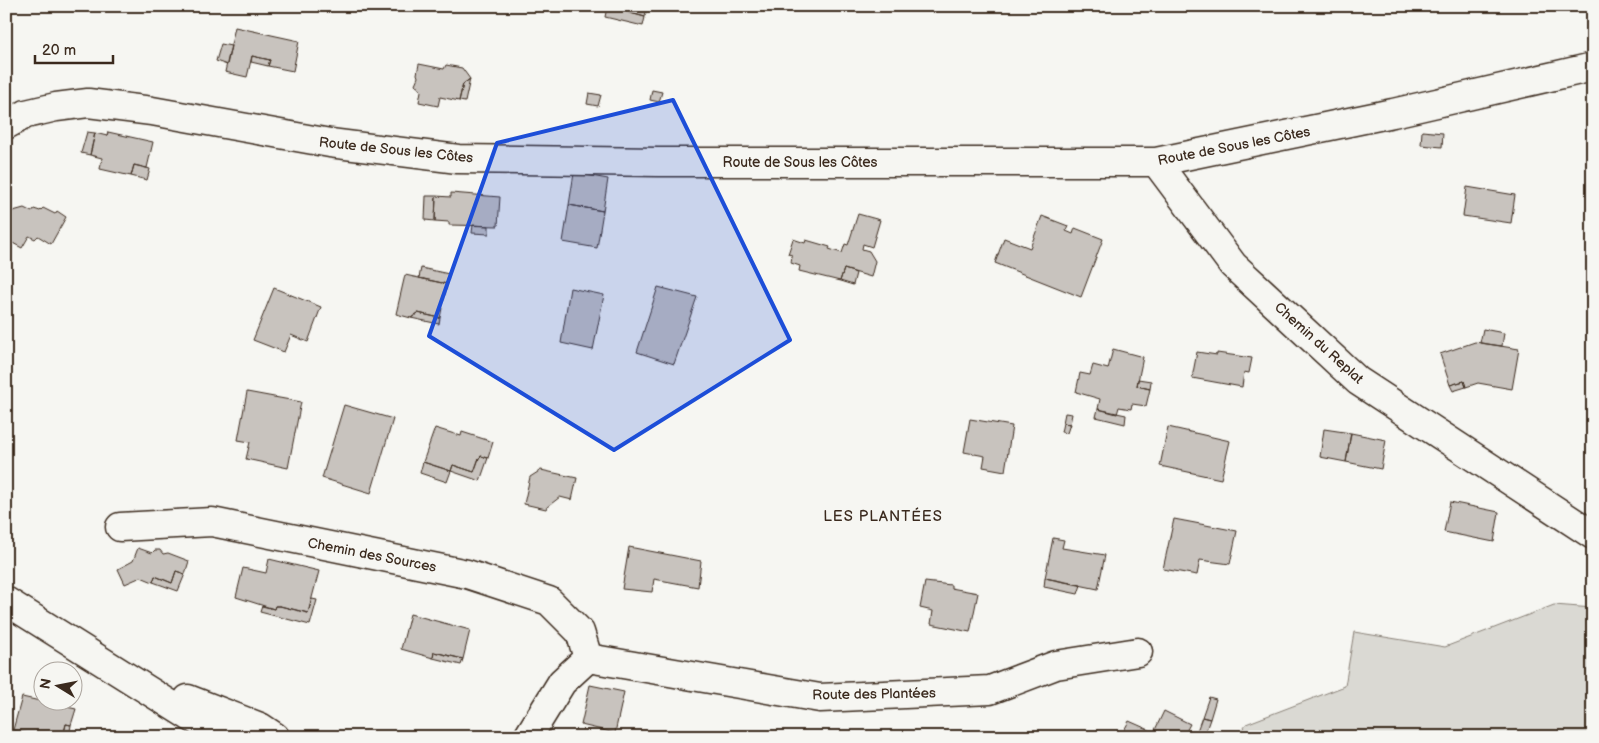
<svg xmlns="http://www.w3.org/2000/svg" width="1599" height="743" viewBox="0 0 1599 743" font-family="'Balsamiq Sans',sans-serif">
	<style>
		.green { fill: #dad9d3; stroke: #8a8278 }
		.building { fill: #c8c3be; stroke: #3b2a1e }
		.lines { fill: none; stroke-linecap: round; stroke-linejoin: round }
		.minor-casing { stroke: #3b2a1e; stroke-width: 31 }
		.major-casing { stroke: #3b2a1e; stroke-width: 31 }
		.minor { stroke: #f6f6f2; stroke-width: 28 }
		.major { stroke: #f6f6f2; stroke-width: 28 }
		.marked { fill: #1d4ed8; fill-opacity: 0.2; stroke: #1d4ed8; stroke-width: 4; stroke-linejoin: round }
		.labels { text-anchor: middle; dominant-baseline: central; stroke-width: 4.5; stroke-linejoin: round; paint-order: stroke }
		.street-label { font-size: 14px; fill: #3b2a1e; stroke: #f6f6f2 }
		.neighbourhood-label { font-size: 15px; letter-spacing: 1px; fill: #3b2a1e; stroke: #f6f6f2 }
	</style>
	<rect width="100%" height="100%" fill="#f6f6f2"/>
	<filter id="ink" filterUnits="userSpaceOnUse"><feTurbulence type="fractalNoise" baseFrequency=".02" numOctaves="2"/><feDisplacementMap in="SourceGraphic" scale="10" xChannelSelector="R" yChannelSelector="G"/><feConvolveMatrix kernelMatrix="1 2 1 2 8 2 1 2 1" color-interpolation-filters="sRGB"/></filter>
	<g filter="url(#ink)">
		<path class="green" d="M 1554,605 L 1593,608 L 1593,737 L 1237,737 L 1246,724 L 1345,686 L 1354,632 L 1445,647 Z"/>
		<path class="building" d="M 607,6 L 647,6 L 645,17 Z
			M 607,7 L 645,17 L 643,26 L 605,17 Z
			M 235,27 L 299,41 L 293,71 L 268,66 L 270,60 L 252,56 L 247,77 L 225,72 Z
			M 221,44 L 231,46 L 227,65 L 216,61 Z
			M 252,56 L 270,60 L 268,66 L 251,62 Z
			M 419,64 L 444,69 L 446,65 L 462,68 L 470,79 L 463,84 L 459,101 L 440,97 L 438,106 L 419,102 L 421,91 L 415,84 L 418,77 L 417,74 Z
			M 470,79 L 465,102 L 459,101 L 463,84 Z
			M 652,90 L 662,92 L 659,102 L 650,100 Z
			M 589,93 L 601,95 L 598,106 L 587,104 Z
			M 1422,131 L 1443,133 L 1442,147 L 1421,145 Z
			M 87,132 L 95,133 L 90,155 L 81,153 Z
			M 108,132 L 153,142 L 147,168 L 134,165 L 131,176 L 100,169 L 102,158 L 90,155 L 95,133 L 107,136 Z
			M 134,165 L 150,169 L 147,180 L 131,176 Z
			M 574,173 L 608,179 L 603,211 L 569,205 Z
			M 1467,187 L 1515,195 L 1511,223 L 1463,216 Z
			M 451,193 L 500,197 L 498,226 L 449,225 L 449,222 L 435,221 L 436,196 L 451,197 Z
			M 426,196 L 436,196 L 435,221 L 425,220 Z
			M 569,205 L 603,211 L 597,248 L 563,242 Z
			M 24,208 L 32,212 L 34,209 L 40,211 L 43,208 L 55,214 L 57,211 L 66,217 L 51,244 L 38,236 L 35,239 L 29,236 L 22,248 L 9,241 L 6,242 L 6,213 Z
			M 858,214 L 880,220 L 872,247 L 863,244 L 862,249 L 869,251 L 875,261 L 871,277 L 844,269 L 840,281 L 799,271 L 800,266 L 791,263 L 792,255 L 788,254 L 793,239 L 805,243 L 806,240 L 830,247 L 829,249 L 842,253 L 845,244 L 848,245 Z
			M 1042,216 L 1068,226 L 1066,231 L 1073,234 L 1075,228 L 1103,239 L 1081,297 L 995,263 L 1004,238 L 1030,248 Z
			M 473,225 L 489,226 L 489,234 L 472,233 Z
			M 421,268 L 449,274 L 447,284 L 419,278 Z
			M 844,269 L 856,273 L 853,285 L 840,281 Z
			M 405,275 L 447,284 L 440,318 L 418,313 L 411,318 L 396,314 Z
			M 658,287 L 697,297 L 674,364 L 637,352 Z
			M 274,288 L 321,307 L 308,342 L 291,335 L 284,352 L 253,340 Z
			M 570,288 L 604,295 L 593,350 L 561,343 Z
			M 418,313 L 440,318 L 439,324 L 411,318 Z
			M 1483,329 L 1504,333 L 1502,346 L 1480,343 Z
			M 1475,342 L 1519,349 L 1512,389 L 1478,383 L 1466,387 L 1464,381 L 1450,385 L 1440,354 Z
			M 1113,349 L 1143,357 L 1137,386 L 1150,389 L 1146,406 L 1132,404 L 1131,409 L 1119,407 L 1117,414 L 1098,409 L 1100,399 L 1076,392 L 1080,373 L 1090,375 L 1093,365 L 1108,369 Z
			M 1197,352 L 1217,355 L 1217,353 L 1252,358 L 1249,373 L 1244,372 L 1242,387 L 1192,378 Z
			M 1138,379 L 1151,381 L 1150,389 L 1137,386 Z
			M 1464,381 L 1466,387 L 1453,391 L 1450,385 Z
			M 247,392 L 301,402 L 288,468 L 246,459 L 250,442 L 238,440 Z
			M 344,405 L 393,419 L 371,493 L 322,478 Z
			M 1098,409 L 1126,415 L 1125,424 L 1096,417 Z
			M 1065,413 L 1072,414 L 1070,424 L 1063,423 Z
			M 970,419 L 1012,426 L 1005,471 L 983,467 L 985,456 L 964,452 Z
			M 1063,423 L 1070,424 L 1067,433 L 1061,432 Z
			M 1168,427 L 1230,441 L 1221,479 L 1160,466 Z
			M 435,428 L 461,436 L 462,432 L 493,442 L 488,458 L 481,456 L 479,458 L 474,472 L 453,465 L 451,471 L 423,462 Z
			M 1324,429 L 1351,433 L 1346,462 L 1320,457 Z
			M 1351,433 L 1386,440 L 1381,469 L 1346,462 Z
			M 481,456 L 488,458 L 480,481 L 451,471 L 453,465 L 474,472 L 479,458 Z
			M 423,462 L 451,471 L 447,482 L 420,473 Z
			M 541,470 L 577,478 L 572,500 L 560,497 L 547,507 L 546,509 L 524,504 L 530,477 Z
			M 1450,502 L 1499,512 L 1494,542 L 1444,532 Z
			M 1174,519 L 1237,531 L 1230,564 L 1200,560 L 1197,575 L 1163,569 Z
			M 1053,538 L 1064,540 L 1062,548 L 1105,555 L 1098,589 L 1045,578 Z
			M 629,547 L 701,561 L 698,587 L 654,579 L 652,592 L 622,589 Z
			M 138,548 L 152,553 L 155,550 L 160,550 L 163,554 L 168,553 L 189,561 L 185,574 L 176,571 L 172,583 L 155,576 L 153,582 L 141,577 L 125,584 L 118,569 L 133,561 Z
			M 269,559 L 319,571 L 308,613 L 280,606 L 275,606 L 274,609 L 236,597 L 243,568 L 266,573 Z
			M 176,571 L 185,574 L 178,591 L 153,582 L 155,576 L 172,583 Z
			M 1045,578 L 1081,585 L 1078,594 L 1044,587 Z
			M 925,582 L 951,585 L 951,588 L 978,593 L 970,632 L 931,624 L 933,611 L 920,608 Z
			M 312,599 L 317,600 L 310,625 L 260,612 L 262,606 L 274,609 L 275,606 L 280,606 L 308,613 Z
			M 410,614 L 470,630 L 463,659 L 434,652 L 433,658 L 401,649 Z
			M 434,652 L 463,659 L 461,665 L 433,658 Z
			M 590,685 L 624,692 L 615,733 L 581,725 Z
			M 22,697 L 76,709 L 71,725 L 66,724 L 63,737 L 42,737 L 13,730 Z
			M 1209,697 L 1216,699 L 1210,719 L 1202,717 Z
			M 1164,711 L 1190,724 L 1183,737 L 1121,736 L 1129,721 L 1154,732 Z
			M 1202,717 L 1210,719 L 1205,733 L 1197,731 Z
			M 66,724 L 71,725 L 69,737 L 63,737 Z"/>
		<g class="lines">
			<g class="minor-casing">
				<path id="minor" d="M 6,125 L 26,114 L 56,107 L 88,103 L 152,111 L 330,143 L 458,159 L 658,162 L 1156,162 L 1393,113 L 1593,67
					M 1156,162 L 1233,265 L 1358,381 L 1593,535
					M 120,527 L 212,522 L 467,574 L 549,601 L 580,632 L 588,658
					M 528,737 L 562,682 L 588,658 L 820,698 L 990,690 L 1056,665 L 1138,652"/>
			</g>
			<g class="major-casing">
				<path id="major" d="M 6,601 L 189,716 L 229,737
					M 188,699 L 260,727 L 275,737"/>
			</g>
			<use href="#minor" class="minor"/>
			<use href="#major" class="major"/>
		</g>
	</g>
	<path class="marked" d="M 673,100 L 790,340 L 614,450 L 429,336 L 497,143 Z"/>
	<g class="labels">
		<g class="street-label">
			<text transform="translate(1234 146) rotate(-11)">Route de Sous les Côtes</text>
			<text transform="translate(396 150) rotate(6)">Route de Sous les Côtes</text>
			<text x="800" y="162">Route de Sous les Côtes</text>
			<text transform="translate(1319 343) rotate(42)">Chemin du Replat</text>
			<text transform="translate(372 555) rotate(11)">Chemin des Sources</text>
			<text transform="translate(874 694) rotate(-1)">Route des Plantées</text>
		</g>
		<g class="neighbourhood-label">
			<text x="883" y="516">LES PLANTÉES</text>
		</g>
	</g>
	<rect width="1599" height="743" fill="none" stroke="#f6f6f2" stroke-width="25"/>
	<rect x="12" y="12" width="1574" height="718" fill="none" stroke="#3b2a1e" stroke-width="2" filter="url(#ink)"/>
	<g transform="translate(58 686) rotate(280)"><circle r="24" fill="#f6f6f2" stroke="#aba49d"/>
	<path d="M0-4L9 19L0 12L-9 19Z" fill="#3b2a1e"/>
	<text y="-8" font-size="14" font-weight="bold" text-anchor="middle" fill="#3b2a1e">N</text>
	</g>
	<path d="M35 55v8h78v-8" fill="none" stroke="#3b2a1e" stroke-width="2.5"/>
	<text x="42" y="55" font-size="15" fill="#3b2a1e" stroke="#f6f6f2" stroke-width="4" paint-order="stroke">20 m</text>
</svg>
